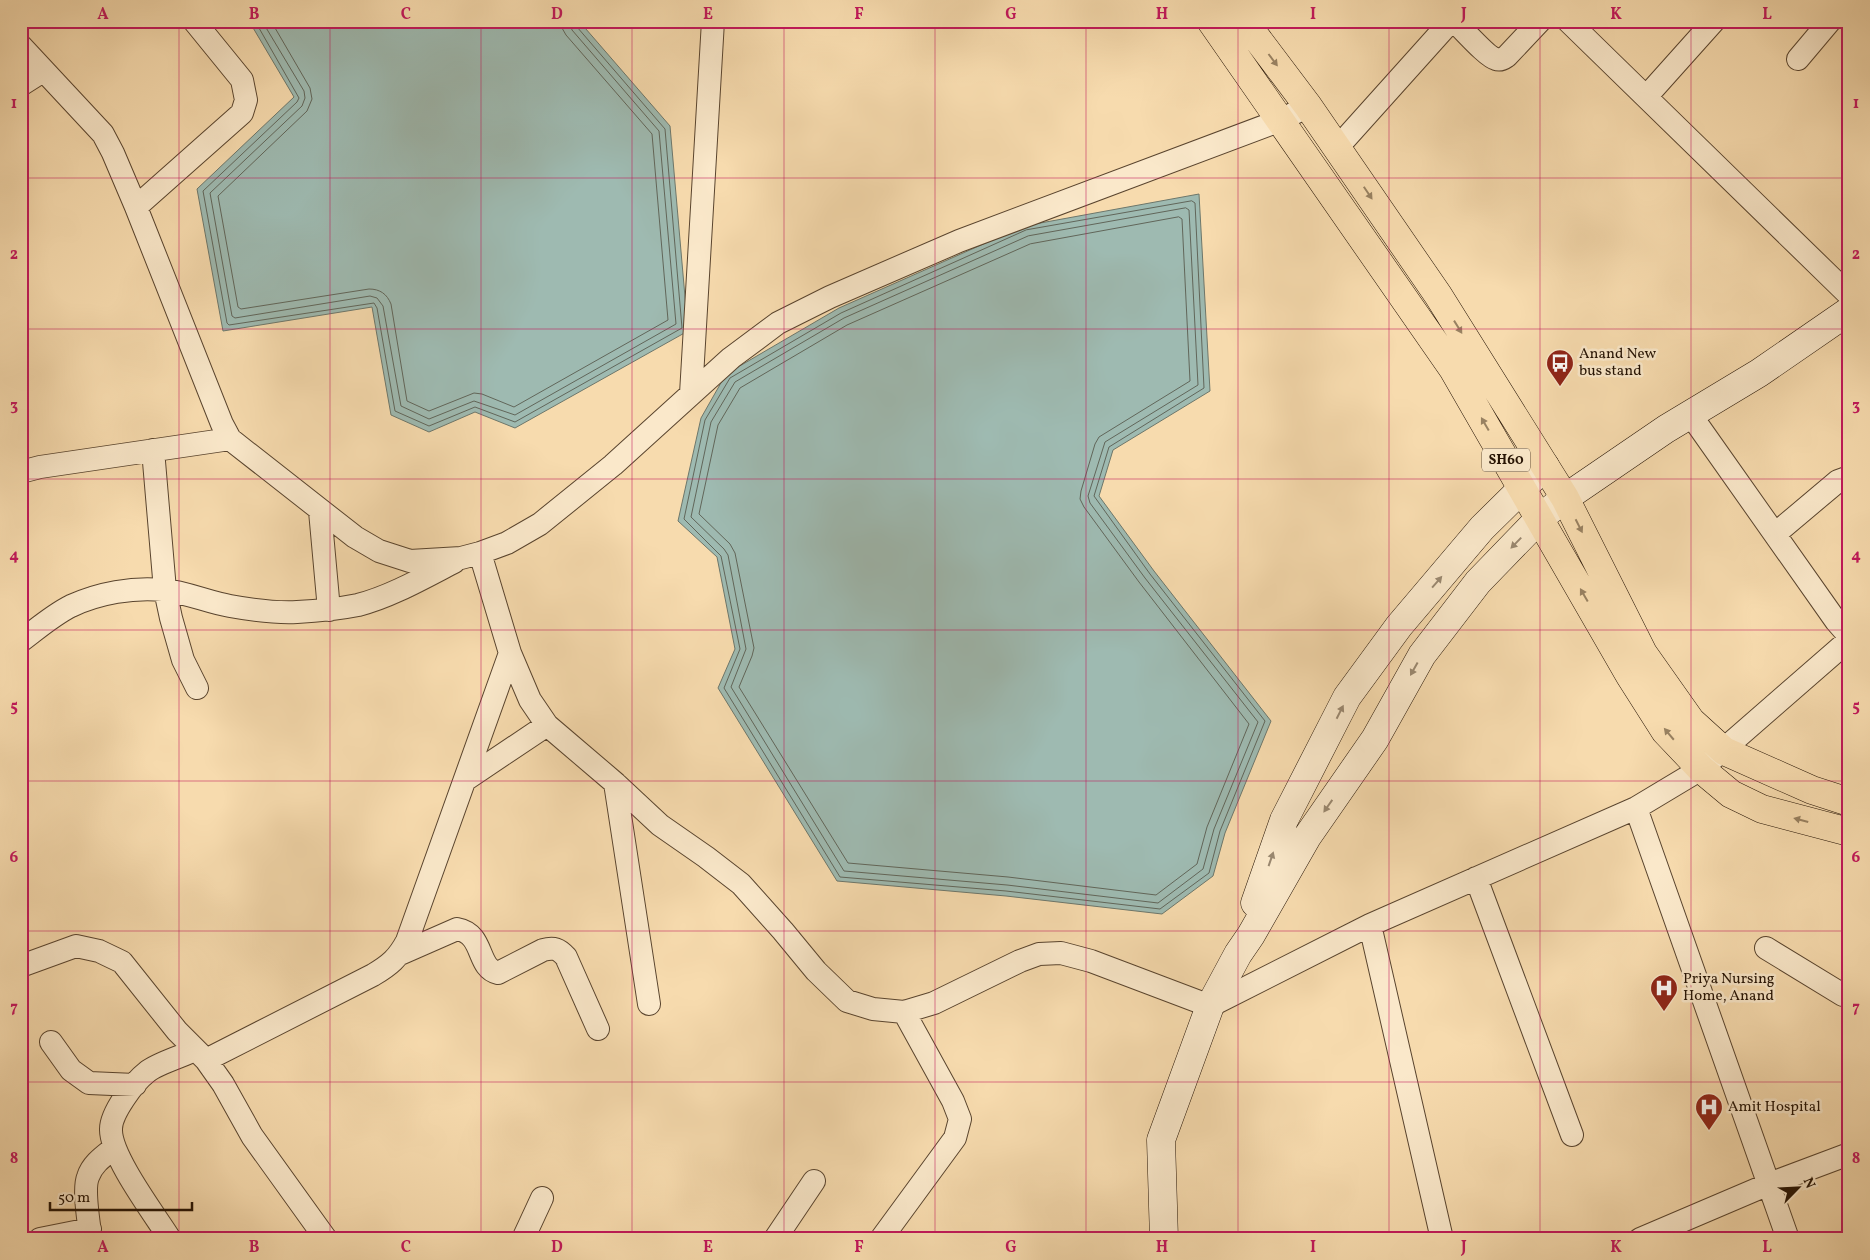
<svg xmlns="http://www.w3.org/2000/svg" width="1870" height="1260" viewBox="0 0 1870 1260" font-family="Vollkorn,serif">
	<style>
		.water { fill: #9ebab1; stroke: #6d776b }
		.lines { fill: none; stroke-linecap: round; stroke-linejoin: round }
		.shore { stroke: #61665a; stroke-width: 1 }
		.street-casing { stroke: #59442e; stroke-width: 24 }
		.secondary-casing { stroke: #241203; stroke-width: 29 }
		.primary-casing { stroke: #241203; stroke-width: 29 }
		.street { stroke: #fae8ca; stroke-width: 22 }
		.secondary { stroke: #fae8ca; stroke-width: 28 }
		.primary { stroke: #f7dbae; stroke-width: 28 }
		.oneway { fill: #988161 }
		.oneway2 { fill: #9a8870 }
		.grid { fill: none; stroke: #c2185b; stroke-width: 1; stroke-opacity: 0.55 }
		.labels { text-anchor: middle; dominant-baseline: central; stroke-width: 5; stroke-linejoin: round; paint-order: stroke }
		.shield { fill: #fae8ca; stroke: #64523f; stroke-width: 1 }
		.shield-label { font-size: 14px; font-weight: bold; fill: #241203 }
		.poi-label { font-size: 15px; fill: #241203; stroke: #fae8ca; text-anchor: start }
		.neatline { fill: none; stroke: #c2185b; stroke-width: 2 }
		.grid-label { font-size: 16px; text-anchor: middle; font-weight: bold; fill: #c2185b }
	</style>
	<rect width="100%" height="100%" fill="#f7dbae"/>
	<filter id="stains"><feTurbulence type="fractalNoise" baseFrequency=".004" numOctaves="4"/><feColorMatrix values="0 0 0 0 .2 0 0 0 0 .09 0 0 0 0 .02 0 0 0 .5 -.17"/></filter>
	<radialGradient id="worn" r=".72"><stop offset=".6" stop-color="#630" stop-opacity="0"/><stop offset="1" stop-color="#630" stop-opacity=".3"/></radialGradient>
	<path class="water" d="M 249,21 L 579,21 L 670,126 L 688,331 L 515,428 L 475,412 L 429,432 L 391,415 L 372,307 L 223,331 L 197,189 L 294,97 Z
		M 1199,194 L 1210,391 L 1113,450 L 1099,496 L 1154,571 L 1271,721 L 1225,833 L 1213,876 L 1162,914 L 1006,896 L 837,881 L 718,688 L 735,649 L 717,557 L 678,521 L 701,418 L 726,374 L 839,308 L 1024,226 Z"/>
	<g class="lines">
		<path class="shore" d="M 255,21 L 299,98 L 297,102 L 203,191 L 227,323 L 229,325 L 374,303 L 377,308 L 395,411 L 429,426 L 475,407 L 515,422 L 682,328 L 665,129 L 577,27 L 575,21
			M 262,21 L 304,91 L 305,98 L 302,106 L 210,193 L 232,316 L 235,318 L 370,296 L 377,298 L 383,306 L 401,406 L 429,419 L 474,401 L 515,415 L 676,324 L 659,131 L 572,30 L 569,21
			M 271,21 L 310,88 L 312,99 L 307,111 L 218,196 L 238,307 L 241,309 L 369,289 C 380,289 387,294 391,304 L 407,401 L 429,411 L 474,393 L 482,394 L 514,407 L 668,320 L 652,134 L 566,35 L 562,28 L 561,21
			M 1192,201 L 1195,203 L 1204,388 L 1109,447 L 1094,496 L 1150,574 L 1265,721 L 1220,831 L 1209,873 L 1160,909 L 1006,891 L 840,877 L 724,688 L 740,649 L 721,556 L 684,519 L 705,420 L 730,378 L 841,313 L 1026,230 Z
			M 1186,208 L 1189,210 L 1198,385 L 1105,442 L 1088,496 L 1090,503 L 1145,578 L 1258,722 L 1214,829 L 1203,869 L 1158,903 L 1007,885 L 844,871 L 731,687 L 746,649 L 728,555 L 724,549 L 691,517 L 711,422 L 735,382 L 844,318 L 1028,236 Z
			M 1179,217 L 1182,219 L 1190,381 L 1099,437 L 1095,444 L 1081,491 L 1080,499 L 1084,507 L 1139,582 L 1249,724 L 1207,827 L 1197,864 L 1156,895 L 1008,877 L 848,863 L 739,687 L 752,656 L 754,648 L 735,553 L 730,544 L 699,514 L 718,425 L 740,388 L 847,325 L 1030,244 Z"/>
		<g class="street-casing">
			<path id="street" d="M 1454,21 C 1463,29 1487,57 1496,59 C 1501,61 1504,58 1507,56 L 1540,21
				M 1568,21 L 1849,295
				M 21,46 L 103,134 L 113,153 L 136,207 L 222,424 L 230,439 L 355,537 L 379,551 L 410,561 L 461,558 L 480,553 L 507,543 L 540,524 L 613,465 L 731,358 L 778,323 L 830,297 L 959,241 L 1281,120 L 1308,106
				M 1798,59 L 1830,21
				M 21,85 L 43,71
				M 1646,97 L 1714,21
				M 1337,148 L 1451,21
				M 136,207 L 242,113 L 246,100 L 242,80 L 194,21
				M 691,394 L 713,21
				M 1690,414 L 1836,621 L 1849,636
				M 153,450 L 165,590 L 171,618 L 183,660 L 197,688
				M 21,472 L 40,467 L 230,439
				M 320,511 L 329,610
				M 1775,534 L 1838,481 L 1849,477
				M 480,553 L 510,653 L 530,700 L 547,725 L 615,783 L 660,825 L 706,857 L 741,884 L 783,931 L 816,971 L 847,1001 L 873,1009 L 904,1012 L 934,1003 L 1020,961 L 1039,954 L 1061,953 L 1091,961 L 1210,1006 L 1370,925 L 1636,808 L 1701,769 L 1849,640
				M 21,641 C 37,629 53,615 71,606 C 99,593 133,587 163,590 C 186,592 207,602 230,606 C 252,610 275,613 297,612 C 317,611 338,609 358,605 C 390,597 425,577 454,562
				M 465,780 L 547,725
				M 615,783 L 649,1004
				M 1636,808 L 1788,1239
				M 1476,878 L 1572,1135
				M 1370,925 L 1442,1239
				M 1766,948 L 1843,995 L 1849,995
				M 400,954 L 457,929 C 485,934 476,968 498,973 L 543,950 C 554,947 559,949 566,957 L 598,1029
				M 21,966 L 76,946 L 99,951 L 122,962 L 177,1031 L 206,1060 L 223,1084 L 252,1136 L 326,1239
				M 51,1042 L 71,1070 L 89,1083 L 135,1085
				M 206,1060 L 373,975 C 390,965 398,958 407,941 L 510,653
				M 40,1239 L 90,1229
				M 91,1239 C 89,1225 83,1189 88,1177 C 92,1164 104,1156 114,1148
				M 170,1239 C 155,1215 110,1156 111,1129 C 111,1113 134,1082 147,1072 C 156,1064 183,1056 195,1050
				M 523,1239 L 542,1198
				M 775,1239 L 814,1181
				M 881,1239 L 955,1138 L 960,1119 L 953,1101 L 904,1012
				M 1640,1239 L 1769,1184 L 1849,1154"/>
		</g>
		<g class="secondary-casing">
			<path id="secondary" d="M 1255,903 L 1284,820 L 1347,697 L 1399,626 L 1482,528 L 1545,466
				M 1164,1239 L 1161,1140 L 1210,1006 L 1238,954 L 1251,935 L 1307,837 L 1375,739 L 1422,655 L 1478,582 L 1540,518 L 1565,498 L 1666,429 L 1759,373 L 1849,311"/>
		</g>
		<g class="primary-casing">
			<path id="primary" d="M 1211,21 L 1453,369 L 1630,676 L 1665,731 L 1701,769 L 1731,794 L 1762,809 L 1849,832
				M 1244,21 L 1308,106 L 1438,295 L 1565,498 L 1643,653 L 1691,721 L 1724,751 L 1812,790 L 1849,802"/>
		</g>
		<use href="#street" class="street"/>
		<use href="#secondary" class="secondary"/>
		<use href="#primary" class="primary"/>
	</g>
	<defs><path id="oneway-solid" d="M-6-.8H1V-3.2L6.5 0L1 3.2V.8H-6Z" transform="scale(1.25)"/></defs>
	<g class="oneway">
		<use href="#oneway-solid" transform="translate(1273 60) rotate(53)"/>
		<use href="#oneway-solid" transform="translate(1368 193) rotate(56)"/>
		<use href="#oneway-solid" transform="translate(1458 327) rotate(58)"/>
		<use href="#oneway-solid" transform="translate(1485 424) rotate(-120)"/>
		<use href="#oneway-solid" transform="translate(1579 526) rotate(63)"/>
		<use href="#oneway-solid" transform="translate(1584 595) rotate(-120)"/>
		<use href="#oneway-solid" transform="translate(1669 734) rotate(-130)"/>
		<use href="#oneway-solid" transform="translate(1801 820) rotate(-165)"/>
	</g>
	<g class="oneway2">
		<use href="#oneway-solid" transform="translate(1516 543) rotate(134)"/>
		<use href="#oneway-solid" transform="translate(1437 582) rotate(-49)"/>
		<use href="#oneway-solid" transform="translate(1414 669) rotate(119)"/>
		<use href="#oneway-solid" transform="translate(1340 712) rotate(-63)"/>
		<use href="#oneway-solid" transform="translate(1328 806) rotate(125)"/>
		<use href="#oneway-solid" transform="translate(1271 859) rotate(-71)"/>
	</g>
	<path class="grid" d="M 179,21 L 179,1239M 330,21 L 330,1239M 481,21 L 481,1239M 632,21 L 632,1239M 784,21 L 784,1239M 935,21 L 935,1239M 1086,21 L 1086,1239M 1238,21 L 1238,1239M 1389,21 L 1389,1239M 1540,21 L 1540,1239M 1691,21 L 1691,1239M 21,178 L 1849,178M 21,329 L 1849,329M 21,479 L 1849,479M 21,630 L 1849,630M 21,781 L 1849,781M 21,931 L 1849,931M 21,1082 L 1849,1082"/>
	<defs>
		<g id="bus-pin" transform="scale(1.4375)"><path d="M0 17L-7.5 6A9.5 9.5 0 1 1 7.5 6Z" fill="#8f2418" stroke="#fae8ca"/><path d="M-5-6H5V4H4V6H2V4H-2V6H-4V4H-5ZM-3.5-4V0h7V-4ZM-3.5 1.2v1.5H-2V1.2ZM2 1.2v1.5H3.5V1.2Z" fill="#fff"/></g>
		<g id="hospital-pin" transform="scale(1.4375)"><path d="M0 17L-7.5 6A9.5 9.5 0 1 1 7.5 6Z" fill="#8f2418" stroke="#fae8ca"/><path d="M-5-5h3v3.5h4V-5h3V5h-3V1.5h-4V5h-3Z" fill="#fff"/></g>
	</defs>
	<g fill-rule="evenodd">
		<use href="#bus-pin" x="1560" y="363"/>
		<use href="#hospital-pin" x="1664" y="988"/>
		<use href="#hospital-pin" x="1709" y="1107"/>
	</g>
	<g class="labels">
		<rect class="shield" x="1482" y="448.5" width="48" height="23" rx="4"/>
		<g class="shield-label">
			<text x="1506" y="460">SH60</text>
		</g>
		<g class="poi-label">
			<text x="1579" y="354">Anand New<tspan x="1579" dy="17">bus stand</tspan></text>
			<text x="1683" y="979">Priya Nursing<tspan x="1683" dy="17">Home, Anand</tspan></text>
			<text x="1728" y="1107">Amit Hospital</text>
		</g>
	</g>
	<rect width="1870" height="1260" fill="none" stroke="#f7dbae" stroke-width="55"/>
	<g transform="translate(1798 1188) rotate(66)" stroke="#fae8ca" stroke-width="4" paint-order="stroke">
	<path d="M0-4L9 19L0 12L-9 19Z" fill="#241203"/>
	<text y="-8" font-size="14" font-weight="bold" text-anchor="middle" fill="#241203">N</text>
	</g>
	<path d="M50 1202v8h142v-8" fill="none" stroke="#241203" stroke-width="2.5"/>
	<text x="58" y="1202" font-size="15" fill="#241203" stroke="#fae8ca" stroke-width="4" paint-order="stroke">50 m</text>
	<rect x="28" y="28" width="1814" height="1204" class="neatline"/>
	<g class="grid-label">
		<text x="103" y="19">A</text>
		<text x="254" y="19">B</text>
		<text x="406" y="19">C</text>
		<text x="557" y="19">D</text>
		<text x="708" y="19">E</text>
		<text x="859" y="19">F</text>
		<text x="1011" y="19">G</text>
		<text x="1162" y="19">H</text>
		<text x="1313" y="19">I</text>
		<text x="1464" y="19">J</text>
		<text x="1616" y="19">K</text>
		<text x="1767" y="19">L</text>
		<text x="14" y="108">1</text>
		<text x="1856" y="108">1</text>
		<text x="14" y="259">2</text>
		<text x="1856" y="259">2</text>
		<text x="14" y="410">3</text>
		<text x="1856" y="410">3</text>
		<text x="14" y="560">4</text>
		<text x="1856" y="560">4</text>
		<text x="14" y="711">5</text>
		<text x="1856" y="711">5</text>
		<text x="14" y="862">6</text>
		<text x="1856" y="862">6</text>
		<text x="14" y="1012">7</text>
		<text x="1856" y="1012">7</text>
		<text x="14" y="1163">8</text>
		<text x="1856" y="1163">8</text>
		<text x="103" y="1252">A</text>
		<text x="254" y="1252">B</text>
		<text x="406" y="1252">C</text>
		<text x="557" y="1252">D</text>
		<text x="708" y="1252">E</text>
		<text x="859" y="1252">F</text>
		<text x="1011" y="1252">G</text>
		<text x="1162" y="1252">H</text>
		<text x="1313" y="1252">I</text>
		<text x="1464" y="1252">J</text>
		<text x="1616" y="1252">K</text>
		<text x="1767" y="1252">L</text>
	</g>
	<rect width="100%" height="100%" filter="url(#stains)"/>
	<rect width="100%" height="100%" fill="url(#worn)"/>
</svg>
